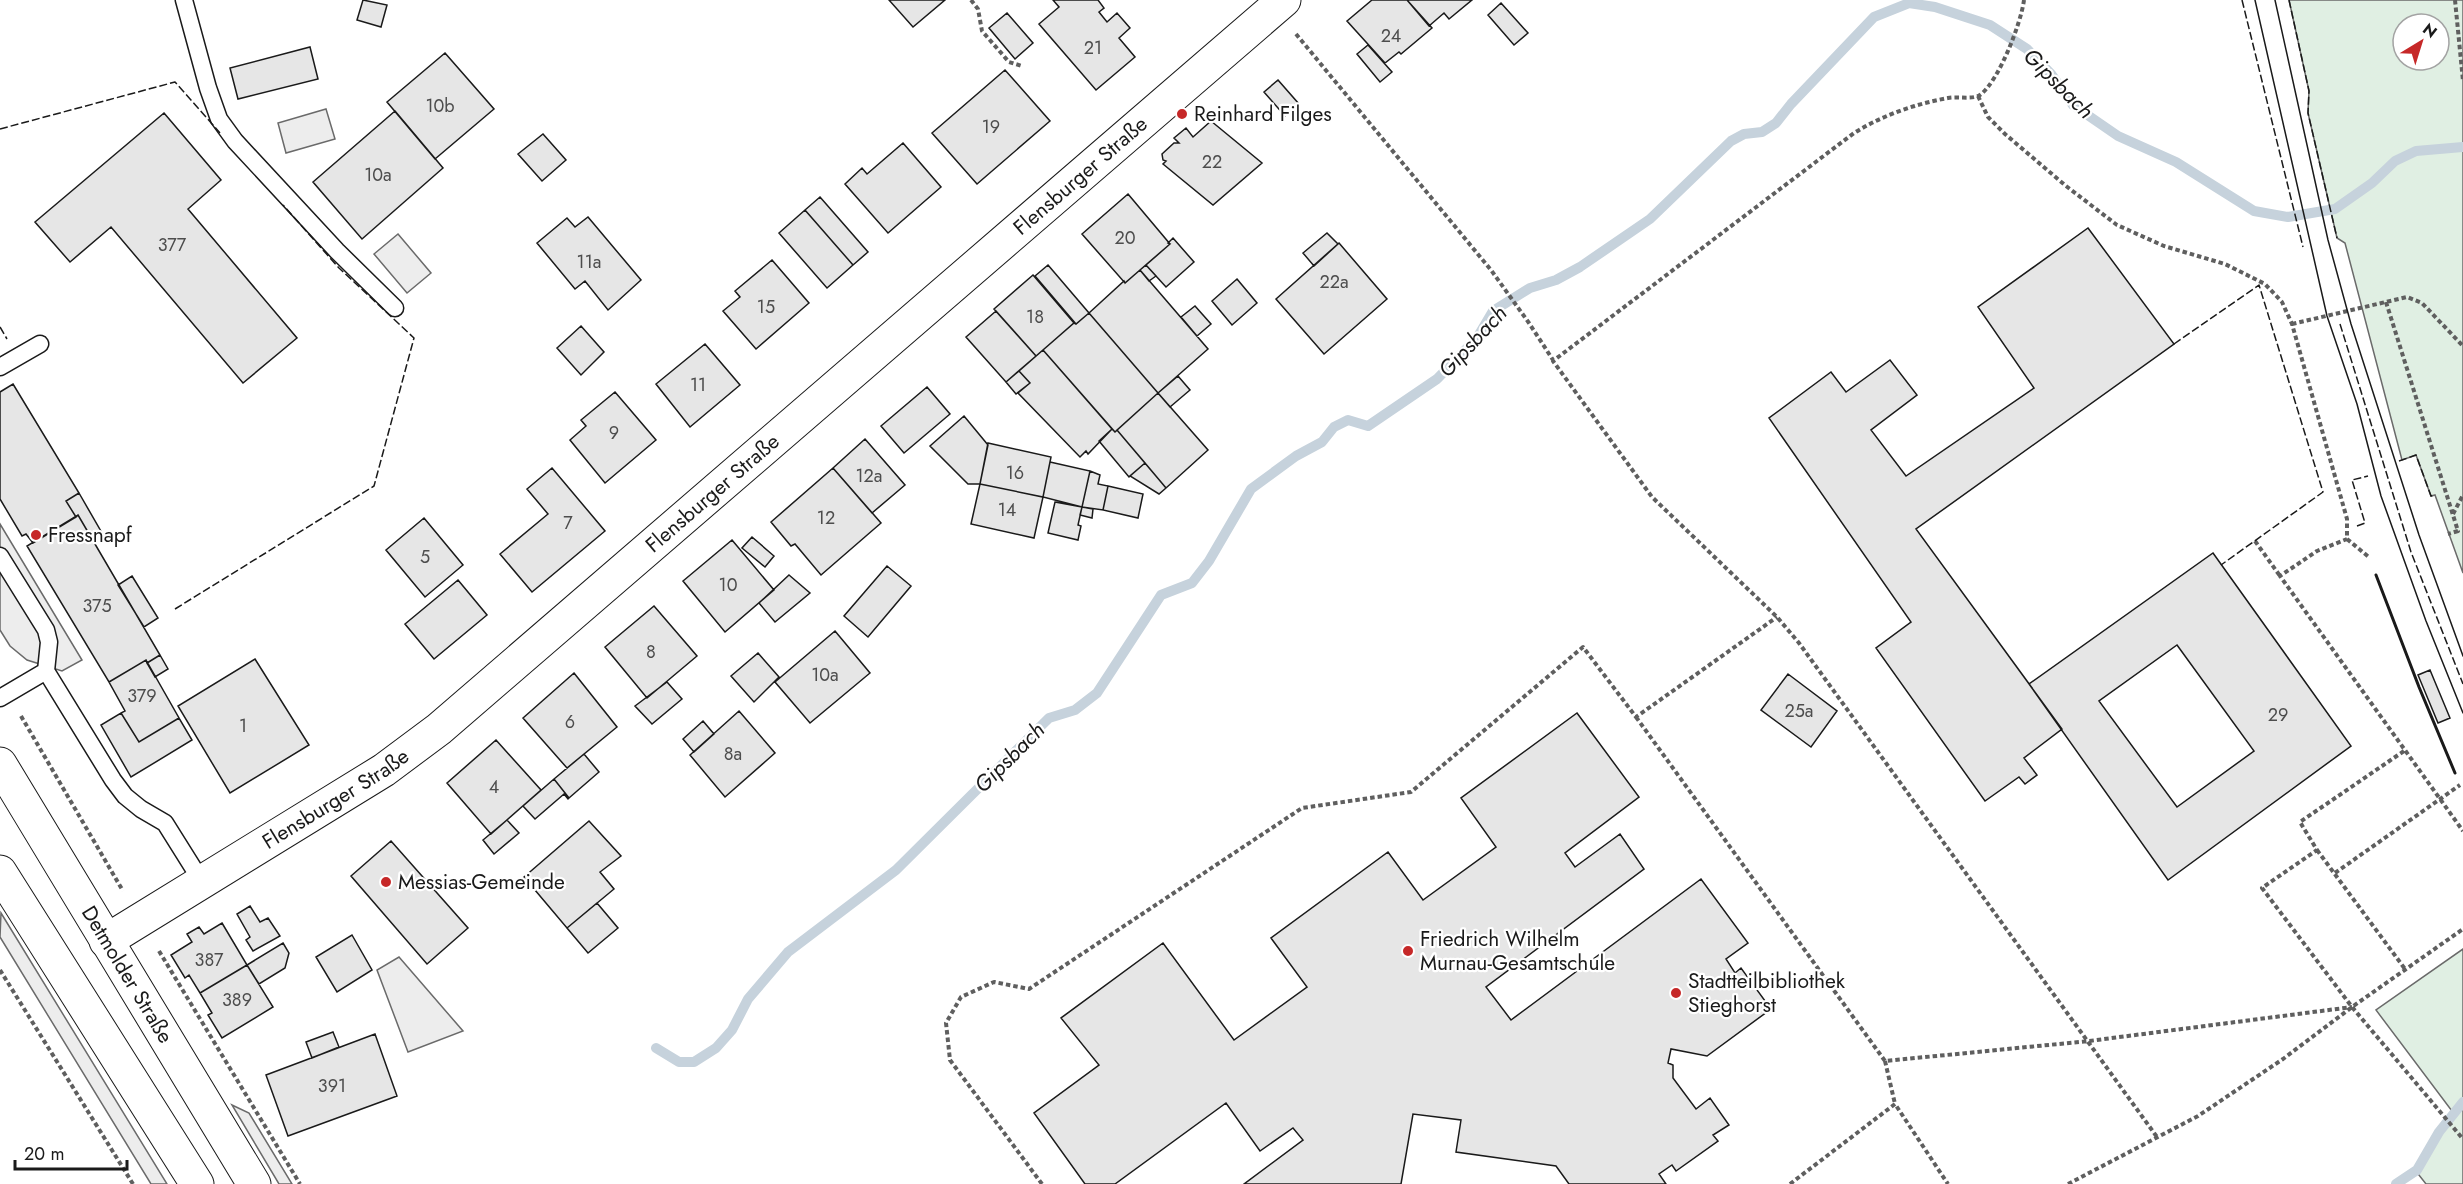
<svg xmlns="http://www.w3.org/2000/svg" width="2463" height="1184" viewBox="0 0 2463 1184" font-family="Jost,sans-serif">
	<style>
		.green { fill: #e0efe3; stroke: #6a6a6a; stroke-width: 1.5; fill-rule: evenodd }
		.parking { fill: #ededed; stroke: #6a6a6a; stroke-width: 1.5 }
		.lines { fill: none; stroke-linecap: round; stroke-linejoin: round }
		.stream { stroke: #c6d2dc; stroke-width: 10 }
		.building { fill: #e6e6e6; stroke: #1a1a1a; stroke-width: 1.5; fill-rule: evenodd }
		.lane-casing { stroke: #1a1a1a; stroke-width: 19 }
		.street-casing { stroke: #1a1a1a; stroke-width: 35 }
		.primary-casing { stroke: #1a1a1a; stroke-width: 35 }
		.path { stroke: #5f5f5f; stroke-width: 4; stroke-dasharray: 4.5 3; stroke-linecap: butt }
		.lane { stroke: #fff; stroke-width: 16 }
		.street { stroke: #fff; stroke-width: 33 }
		.primary { stroke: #fff; stroke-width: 33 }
		.tram { stroke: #1a1a1a; stroke-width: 1.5 }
		.fence { stroke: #1a1a1a; stroke-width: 1.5; stroke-dasharray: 8 3; stroke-linecap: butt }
		.wall { stroke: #1a1a1a; stroke-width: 3 }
		.poi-dot { fill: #c62828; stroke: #fff; stroke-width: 2 }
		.labels { text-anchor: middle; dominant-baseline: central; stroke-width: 4.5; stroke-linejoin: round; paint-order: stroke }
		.number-label { font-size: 18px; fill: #4d4d4d }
		.poi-label { font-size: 21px; fill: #1a1a1a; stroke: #fff; text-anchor: start }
		.street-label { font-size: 21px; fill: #1a1a1a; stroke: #fff }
		.water-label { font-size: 22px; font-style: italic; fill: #1a1a1a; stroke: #fff }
	</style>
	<rect width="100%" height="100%" fill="#fff"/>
	<path class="green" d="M 2289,0 L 2463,0 L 2463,573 L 2435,495 L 2431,496 L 2416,455 L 2402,460 L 2345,243 L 2337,238 L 2308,113 L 2309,91 ZM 2403,24 L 2439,24 L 2439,60 L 2403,60 Z
		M 2463,949 L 2463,1184 L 2426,1184 L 2415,1170 L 2452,1111 L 2376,1010 Z"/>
	<path class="parking" d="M 326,109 L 335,139 L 286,153 L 278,123 Z
		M 398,234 L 431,273 L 407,293 L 374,254 Z
		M 0,524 L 82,660 L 62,671 L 27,660 L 10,646 L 0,630 Z
		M 1,913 L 167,1184 L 151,1184 L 0,937 Z
		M 399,957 L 463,1031 L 408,1052 L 377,970 Z
		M 232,1105 L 249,1113 L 292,1184 L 279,1184 Z"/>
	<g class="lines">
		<path class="stream" d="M 656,1048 L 679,1062 L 694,1062 L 716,1048 L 732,1030 L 748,999 L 788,952 L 896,870 L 1049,718 L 1075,710 L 1097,693 L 1161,595 L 1192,583 L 1209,561 L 1251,489 L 1296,456 L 1322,442 L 1334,427 L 1348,420 L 1368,426 L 1437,379 L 1477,338 L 1493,311 L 1530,288 L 1556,280 L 1580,267 L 1650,219 L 1731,141 L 1744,134 L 1762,132 L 1776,123 L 1791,104 L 1874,17 L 1909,3 L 1935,7 L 1990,25 L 2027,49 L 2051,74 L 2073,105 L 2118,136 L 2176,162 L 2254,211 L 2288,217 L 2335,209 L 2372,183 L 2395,161 L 2416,151 L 2463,147
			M 2396,1184 L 2417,1170 L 2439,1132 L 2463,1102"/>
	</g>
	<path class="building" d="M 363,0 L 387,5 L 381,27 L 357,20 Z
		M 889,0 L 945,0 L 913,27 Z
		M 1053,0 L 1098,0 L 1104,8 L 1099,12 L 1107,22 L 1117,13 L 1130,28 L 1119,38 L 1135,57 L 1096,90 L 1039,24 L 1059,7 Z
		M 1372,0 L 1407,0 L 1432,28 L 1401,54 L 1399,52 L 1385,63 L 1347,21 Z
		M 1407,0 L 1472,0 L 1449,19 L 1444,13 L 1429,26 Z
		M 1501,3 L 1528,33 L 1514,45 L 1488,15 Z
		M 1007,13 L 1033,43 L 1015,59 L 989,28 Z
		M 1368,45 L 1392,72 L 1380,82 L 1357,54 Z
		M 310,47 L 318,79 L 238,99 L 230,68 Z
		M 445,53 L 494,109 L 435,159 L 387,102 Z
		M 1005,70 L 1050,121 L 977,184 L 932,133 Z
		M 1278,80 L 1299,104 L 1285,116 L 1264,92 Z
		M 395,111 L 443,168 L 362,239 L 313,182 Z
		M 164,113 L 221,180 L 188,209 L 297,338 L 243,383 L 111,227 L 70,262 L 35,222 Z
		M 1211,121 L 1262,163 L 1213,205 L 1163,164 L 1166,161 L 1163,160 L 1162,154 L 1174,143 L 1179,143 L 1174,138 L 1186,128 L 1193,137 Z
		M 543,134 L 566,160 L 542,181 L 518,154 Z
		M 903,143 L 941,187 L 888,233 L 845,184 L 862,168 L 867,174 Z
		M 1128,194 L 1170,244 L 1125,283 L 1082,234 Z
		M 820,197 L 868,252 L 853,265 L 805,210 Z
		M 805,210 L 853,265 L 827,288 L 779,233 Z
		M 588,217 L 641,280 L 608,310 L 585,281 L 575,289 L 537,243 L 567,218 L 575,227 Z
		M 2088,228 L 2174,344 L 1916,529 L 2062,729 L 2024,758 L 2037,775 L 2025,784 L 2019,777 L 1985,801 L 1876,648 L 1911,622 L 1769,418 L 1831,372 L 1846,392 L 1890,360 L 1917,395 L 1871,430 L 1906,476 L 2034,388 L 1978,307 Z
		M 1327,233 L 1338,244 L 1314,266 L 1303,253 Z
		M 1173,238 L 1194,262 L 1166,287 L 1146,265 L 1170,244 L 1168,243 Z
		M 1339,243 L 1387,299 L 1324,354 L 1276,299 Z
		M 772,260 L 809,303 L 756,349 L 723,311 L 740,297 L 735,291 Z
		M 1048,265 L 1089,313 L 1076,324 L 1035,276 Z
		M 1146,265 L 1156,276 L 1149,281 L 1140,270 Z
		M 1140,270 L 1208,349 L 1158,393 L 1089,313 L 1124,281 L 1125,283 Z
		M 1033,275 L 1074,323 L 1036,356 L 994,309 Z
		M 1237,279 L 1257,303 L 1232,325 L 1212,301 Z
		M 1195,306 L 1211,324 L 1197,336 L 1181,317 Z
		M 996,311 L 1036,356 L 1006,382 L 966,337 Z
		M 1089,313 L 1158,393 L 1115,432 L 1043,350 L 1074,323 L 1076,324 Z
		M 581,326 L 604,352 L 581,375 L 557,348 Z
		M 705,344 L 740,385 L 690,427 L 656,384 Z
		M 1043,350 L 1112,429 L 1088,454 L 1086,451 L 1080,457 L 1018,393 L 1030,383 L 1019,371 Z
		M 1019,371 L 1030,383 L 1016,394 L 1006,382 Z
		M 1178,376 L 1190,390 L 1170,407 L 1158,393 Z
		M 13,384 L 79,493 L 66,501 L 76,517 L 33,543 L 26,534 L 22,536 L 0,499 L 0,392 Z
		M 927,387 L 950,414 L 904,453 L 881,426 Z
		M 615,392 L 656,440 L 605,483 L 570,440 L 586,426 L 581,420 Z
		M 1158,393 L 1208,450 L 1166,488 L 1117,430 Z
		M 964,416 L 988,445 L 980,484 L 968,484 L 930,446 Z
		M 1112,429 L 1115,432 L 1117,430 L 1145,463 L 1129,477 L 1099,441 Z
		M 865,439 L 905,485 L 872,513 L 833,468 Z
		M 988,443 L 1051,457 L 1043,497 L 980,484 Z
		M 1050,462 L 1090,471 L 1082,507 L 1043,497 Z
		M 1145,463 L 1166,488 L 1159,494 L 1130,476 Z
		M 552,468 L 605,531 L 532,592 L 500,554 L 548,514 L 527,489 Z
		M 833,468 L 881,523 L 821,575 L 795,544 L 791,546 L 771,522 Z
		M 1090,471 L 1100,475 L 1098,484 L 1108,486 L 1103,510 L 1082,507 Z
		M 980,484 L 1043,497 L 1034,538 L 971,524 Z
		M 1108,486 L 1143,494 L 1138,518 L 1103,510 Z
		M 79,493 L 102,533 L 92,539 L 78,515 L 76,517 L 66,501 Z
		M 1055,502 L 1082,507 L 1078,525 L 1081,526 L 1078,540 L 1048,533 Z
		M 1082,507 L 1093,509 L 1092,518 L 1080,515 Z
		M 78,515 L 160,655 L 147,663 L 146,660 L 109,682 L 27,546 Z
		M 424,518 L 463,565 L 425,597 L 386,550 Z
		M 752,537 L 774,556 L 765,567 L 742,548 Z
		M 732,540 L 774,590 L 725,632 L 683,581 Z
		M 2213,553 L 2351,746 L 2168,880 L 2029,684 ZM 2177,645 L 2254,751 L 2177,807 L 2099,701 Z
		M 887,566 L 911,586 L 868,637 L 844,616 Z
		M 789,575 L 810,593 L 775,622 L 759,603 Z
		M 132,576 L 158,618 L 144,627 L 118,585 Z
		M 458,580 L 487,615 L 434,659 L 405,624 Z
		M 654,606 L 697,656 L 647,698 L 605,647 Z
		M 835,631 L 870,673 L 810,723 L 775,682 Z
		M 758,653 L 779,677 L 754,702 L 731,676 Z
		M 160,655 L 168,669 L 155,677 L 147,663 Z
		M 255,659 L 309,745 L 230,793 L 178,706 Z
		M 146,660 L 179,718 L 139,742 L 121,713 L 125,711 L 109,682 Z
		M 2430,670 L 2450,718 L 2438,723 L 2418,675 Z
		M 574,673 L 617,727 L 567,768 L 523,718 Z
		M 1788,674 L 1837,711 L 1811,747 L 1761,710 Z
		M 667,682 L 682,699 L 652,724 L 635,706 Z
		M 739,711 L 775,753 L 725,797 L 690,755 Z
		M 121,713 L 139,742 L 179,718 L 192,740 L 131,777 L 101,725 Z
		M 1577,713 L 1639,797 L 1565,853 L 1575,867 L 1620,834 L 1644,869 L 1486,987 L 1511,1020 L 1701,879 L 1748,943 L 1726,959 L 1735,973 L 1741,968 L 1771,1009 L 1707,1056 L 1671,1049 L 1668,1063 L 1673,1065 L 1673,1078 L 1696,1109 L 1710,1098 L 1729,1125 L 1713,1135 L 1718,1141 L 1676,1171 L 1672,1165 L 1659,1174 L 1666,1184 L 1569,1184 L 1556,1166 L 1456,1152 L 1461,1120 L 1413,1114 L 1401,1184 L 1244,1184 L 1303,1140 L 1293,1128 L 1260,1151 L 1226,1103 L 1115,1184 L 1085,1184 L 1034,1113 L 1099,1065 L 1061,1018 L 1163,943 L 1234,1040 L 1307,987 L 1271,938 L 1388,852 L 1423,900 L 1496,847 L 1461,798 Z
		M 703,721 L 714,734 L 694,752 L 683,739 Z
		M 496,740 L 541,790 L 491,834 L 447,783 Z
		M 584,754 L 599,772 L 569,798 L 554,779 Z
		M 554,779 L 569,798 L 568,799 L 564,794 L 535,819 L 523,806 Z
		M 507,820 L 519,833 L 494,854 L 483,840 Z
		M 589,821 L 621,856 L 600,872 L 614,889 L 567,928 L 524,877 Z
		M 391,841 L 468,928 L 427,964 L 351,876 Z
		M 597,903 L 618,928 L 588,953 L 567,928 Z
		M 250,906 L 260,922 L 268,918 L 280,936 L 253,951 L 246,940 L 250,937 L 237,914 Z
		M 222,923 L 247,965 L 200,993 L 189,975 L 185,978 L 171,955 L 192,942 L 187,934 L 199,927 L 204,934 Z
		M 352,935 L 372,970 L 337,992 L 316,957 Z
		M 283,943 L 289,953 L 285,968 L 259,984 L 247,965 Z
		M 247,965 L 273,1007 L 222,1038 L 208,1015 L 212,1013 L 200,993 Z
		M 333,1032 L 339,1047 L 312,1058 L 306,1042 Z
		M 375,1034 L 397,1096 L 288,1136 L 266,1075 Z"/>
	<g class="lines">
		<g class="lane-casing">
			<path id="lane" d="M 184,0 L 208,88 L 219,119 L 235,141 L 337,251 L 395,308
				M 0,367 L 40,344
				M 0,556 L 46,630 L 49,642 L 46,671 L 0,698
				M 46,671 L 113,780 L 125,796 L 141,809 L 165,823 L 202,882"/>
		</g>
		<g class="street-casing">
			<g id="street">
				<path id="s1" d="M 106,941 L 384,770 L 439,729 L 1284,0"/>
			</g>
		</g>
		<g class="primary-casing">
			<g id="primary">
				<path id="s2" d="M 0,764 L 254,1184"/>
				<path d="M 0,872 L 197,1184"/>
			</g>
		</g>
		<path class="path" d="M 971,0 L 978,9 L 982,31 L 1009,62 L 1022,66
			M 2024,0 C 2021,23 1999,81 1980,95 C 1972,100 1958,96 1948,98 C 1915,104 1883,115 1854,133 L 1553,361 L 1652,497 L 1777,617 L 1799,643 L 2157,1137
			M 2455,0 L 2463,81
			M 1296,34 L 1491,270 L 1529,323 L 1553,360
			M 1978,96 L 1988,117 L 2005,134 L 2066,186 L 2117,225 L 2164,246 L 2225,264 L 2265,284 L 2282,302 L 2292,324 L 2347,519 L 2347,539 L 2317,551 L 2280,576 L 2463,831
			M 2386,302 L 2458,531 L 2448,534
			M 2292,324 L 2407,297 L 2422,303 L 2463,346
			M 2453,514 L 2463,495
			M 2347,539 L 2370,558
			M 2255,541 L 2280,576
			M 21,716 L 123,891
			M 1636,717 L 1885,1061 L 2089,1041 L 2352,1007
			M 2404,751 L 2300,822 L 2317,850 L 2262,888 L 2352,1007 L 2463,1139
			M 2317,850 L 2405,969
			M 2335,873 L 2460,785
			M 159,951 L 300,1184
			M 0,970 L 133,1184
			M 1885,1061 L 1895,1104
			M 1042,1184 L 950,1060 L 946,1023 L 961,997 L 994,982 L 1029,989 L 1302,808 L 1411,792 L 1583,647 L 1636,717 L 1777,617
			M 1790,1184 L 1895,1104 L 1948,1184
			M 2068,1184 L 2198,1116 L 2283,1059 L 2352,1007 L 2463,929"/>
		<use href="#lane" class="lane"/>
		<use href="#street" class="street"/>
		<use href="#primary" class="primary"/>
		<path class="tram" d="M 2255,0 L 2327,316 L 2357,404 L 2381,496 L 2426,621 L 2463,713
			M 2275,0 L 2328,240 L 2351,324 L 2419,535 L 2463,656"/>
		<path class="fence" d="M 2242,0 L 2303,247
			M 2289,0 L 2309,91 L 2308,113 L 2337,238
			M 0,129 L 175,82 L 220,133
			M 2340,324 L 2411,552 L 2463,684
			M 0,327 L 7,339
			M 2174,344 L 2259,285 L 2323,492 L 2221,565
			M 2399,461 L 2416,455 L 2431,496 L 2435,495
			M 2357,526 L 2365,523 L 2352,480 L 2368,476
			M 175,609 L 374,486 L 414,338 L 339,268 L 283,205"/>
		<path class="wall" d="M 2376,575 L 2419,687 L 2455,773"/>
	</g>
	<g class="poi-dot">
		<circle cx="1182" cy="114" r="6"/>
		<circle cx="36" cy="535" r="6"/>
		<circle cx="386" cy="882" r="6"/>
		<circle cx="1408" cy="951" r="6"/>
		<circle cx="1676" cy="993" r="6"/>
	</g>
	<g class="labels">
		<g class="number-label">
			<text x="1391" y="36">24</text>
			<text x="1093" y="48">21</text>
			<text x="440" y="106">10b</text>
			<text x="991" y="127">19</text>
			<text x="1212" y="162">22</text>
			<text x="378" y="175">10a</text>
			<text x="1125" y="238">20</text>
			<text x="172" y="245">377</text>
			<text x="589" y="262">11a</text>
			<text x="1334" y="282">22a</text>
			<text x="766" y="307">15</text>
			<text x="1035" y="317">18</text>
			<text x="698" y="385">11</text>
			<text x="614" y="433">9</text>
			<text x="1015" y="473">16</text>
			<text x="869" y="476">12a</text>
			<text x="1007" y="510">14</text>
			<text x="826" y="518">12</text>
			<text x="568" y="523">7</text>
			<text x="425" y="557">5</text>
			<text x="728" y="585">10</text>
			<text x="97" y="606">375</text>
			<text x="651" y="652">8</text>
			<text x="825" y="675">10a</text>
			<text x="142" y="696">379</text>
			<text x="1799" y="711">25a</text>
			<text x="2278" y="715">29</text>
			<text x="570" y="722">6</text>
			<text x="243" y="726">1</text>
			<text x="733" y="754">8a</text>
			<text x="494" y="787">4</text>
			<text x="209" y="960">387</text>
			<text x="237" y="1000">389</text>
			<text x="332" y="1086">391</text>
		</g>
		<g class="poi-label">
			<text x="1194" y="114">Reinhard Filges</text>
			<text x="48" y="535">Fressnapf</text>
			<text x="398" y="882">Messias-Gemeinde</text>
			<text x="1420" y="939">Friedrich Wilhelm<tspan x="1420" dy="24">Murnau-Gesamtschule</tspan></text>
			<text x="1688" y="981">Stadtteilbibliothek<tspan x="1688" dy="24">Stieghorst</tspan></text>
		</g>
		<g class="street-label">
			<text stroke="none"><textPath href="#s1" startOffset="1242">Flensburger Straße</textPath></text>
			<text stroke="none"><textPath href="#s1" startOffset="756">Flensburger Straße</textPath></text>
			<text stroke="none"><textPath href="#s1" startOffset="270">Flensburger Straße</textPath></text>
			<text stroke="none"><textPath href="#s2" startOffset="246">Detmolder Straße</textPath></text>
		</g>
		<g class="water-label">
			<text transform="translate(2059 83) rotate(45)">Gipsbach</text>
			<text transform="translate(1472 341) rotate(-47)">Gipsbach</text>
			<text transform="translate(1009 757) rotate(-45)">Gipsbach</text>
		</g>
	</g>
	<g transform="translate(2421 42) rotate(38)"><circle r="28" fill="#ffffff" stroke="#a3a3a3" stroke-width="1.5"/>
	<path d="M0-4.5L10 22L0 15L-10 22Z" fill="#c62828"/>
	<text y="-9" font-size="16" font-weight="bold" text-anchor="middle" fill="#1a1a1a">N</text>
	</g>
	<path d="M15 1160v9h112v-9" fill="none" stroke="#1a1a1a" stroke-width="3"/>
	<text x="24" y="1160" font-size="18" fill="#1a1a1a" stroke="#ffffff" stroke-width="4.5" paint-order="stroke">20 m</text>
</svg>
